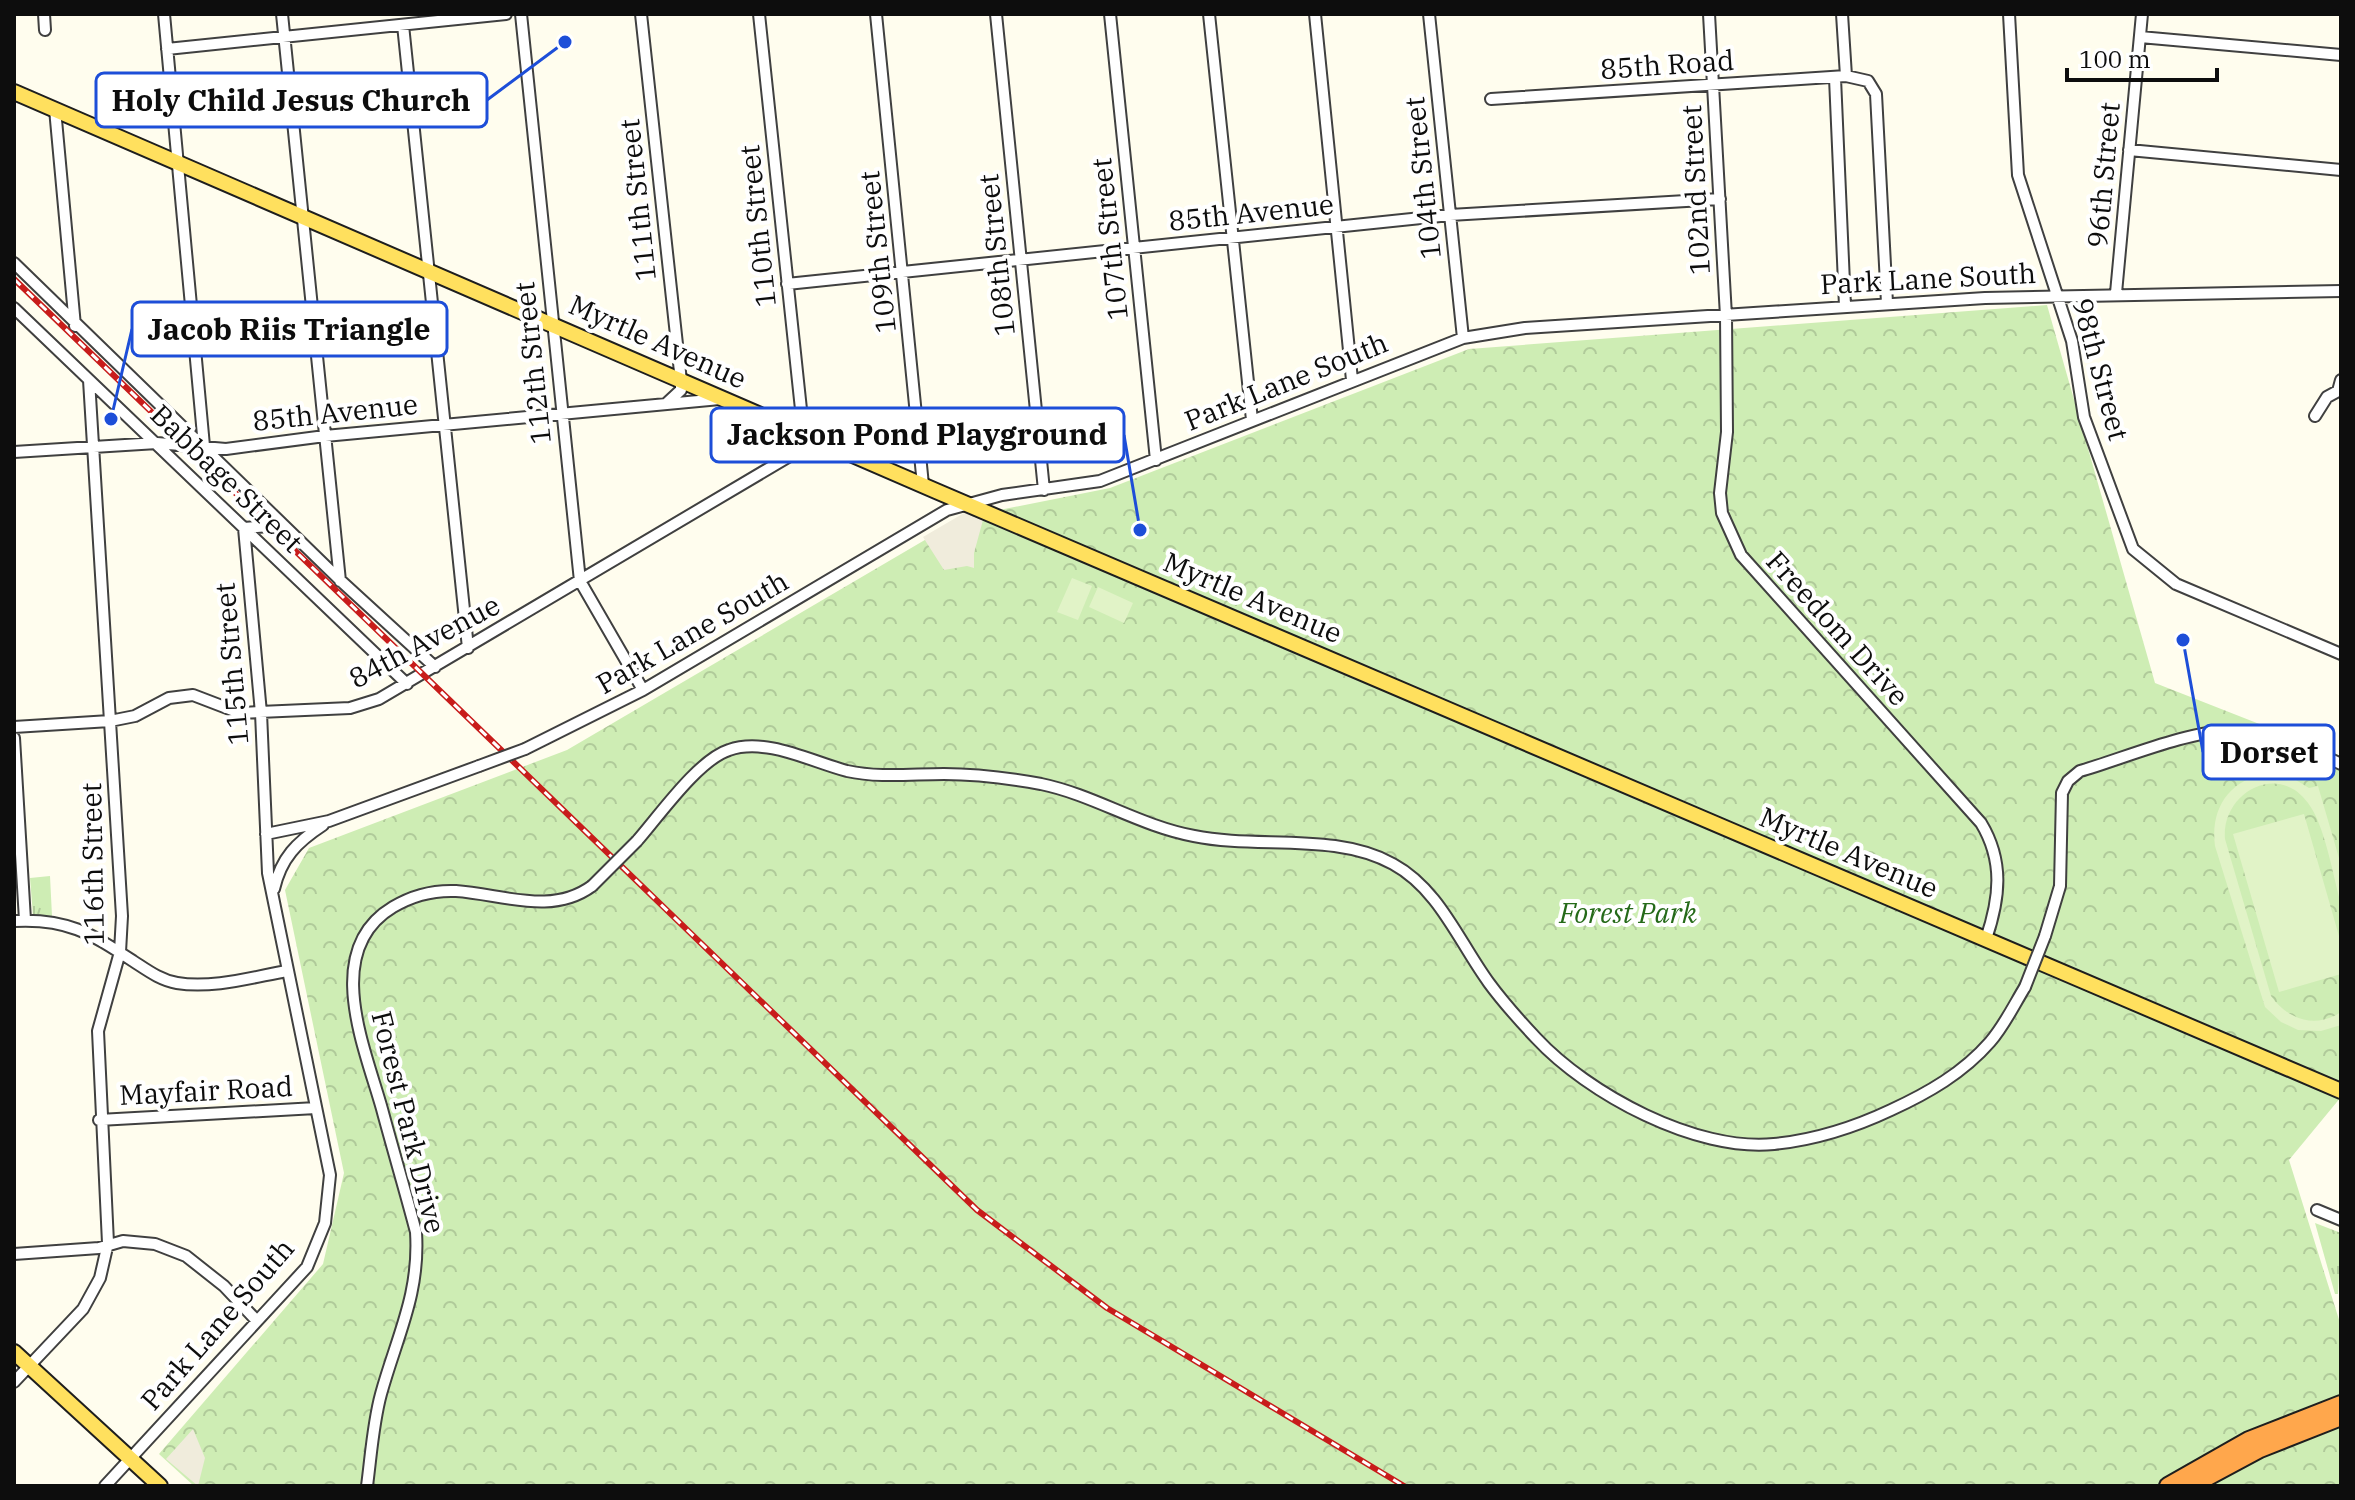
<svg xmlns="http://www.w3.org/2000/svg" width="2355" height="1500" viewBox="0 0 2355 1500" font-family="'IBM Plex Serif',serif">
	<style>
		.grass { fill: url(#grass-tufts) }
		.park { fill: url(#park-crowns) }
		.pitch { fill: #e1f3c7 }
		.plaza { fill: #f0ecdc }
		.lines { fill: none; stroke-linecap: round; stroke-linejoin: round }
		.minor-casing { stroke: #404040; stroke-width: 14 }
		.major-casing { stroke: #1e1e1e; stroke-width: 18 }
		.highway-casing { stroke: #1e1e1e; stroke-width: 20 }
		.minor { stroke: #fff; stroke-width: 10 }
		.major { stroke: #ffe05e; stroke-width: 14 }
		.highway { stroke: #ffa74c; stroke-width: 16 }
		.rail-casing { stroke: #c81c1b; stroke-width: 6 }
		.rail { stroke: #fff; stroke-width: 3; stroke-dasharray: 9; stroke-linecap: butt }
		.minor-bridge-casing { stroke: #404040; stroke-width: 14; stroke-linecap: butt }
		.minor-bridge { stroke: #fff; stroke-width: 10 }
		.labels { text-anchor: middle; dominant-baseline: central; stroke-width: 8; stroke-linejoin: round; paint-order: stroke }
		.street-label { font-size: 28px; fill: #0d0d0d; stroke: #fff }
		.park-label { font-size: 28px; font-style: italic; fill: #256a19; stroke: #fff }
		.leader { fill: none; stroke: #1d4ed8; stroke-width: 3 }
		.callout-dot { fill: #1d4ed8; stroke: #fff; stroke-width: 3 }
		.callout { fill: #fff; stroke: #1d4ed8; stroke-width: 3 }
		.callout-label { font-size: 30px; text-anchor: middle; font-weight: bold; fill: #0d0d0d }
	</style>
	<defs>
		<pattern id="grass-tufts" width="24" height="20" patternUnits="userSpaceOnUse" patternTransform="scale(2)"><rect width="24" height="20" fill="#ceedb4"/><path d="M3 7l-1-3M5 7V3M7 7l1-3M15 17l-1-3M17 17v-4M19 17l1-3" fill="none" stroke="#b0ca9a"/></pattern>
		<pattern id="park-crowns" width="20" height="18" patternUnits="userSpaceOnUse" patternTransform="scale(2)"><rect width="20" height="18" fill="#ceedb4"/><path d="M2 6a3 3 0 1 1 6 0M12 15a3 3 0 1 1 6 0" fill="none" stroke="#b0ca9a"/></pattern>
	</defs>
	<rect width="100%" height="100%" fill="#fffdee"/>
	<path class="grass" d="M 50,876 L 52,916 L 33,915 L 30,878 Z
		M 2315,1223 L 2341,1233 L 2338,1294 L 2335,1294 Z"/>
	<path class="park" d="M 2047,305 L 2155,683 L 2341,756 L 2341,1097 L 2289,1160 L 2341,1326 L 2341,1486 L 194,1486 L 159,1454 L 323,1264 L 344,1173 L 285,890 L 309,848 L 567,750 L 964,517 L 1110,488 L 1469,349 Z"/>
	<path class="pitch" d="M 1072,578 L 1092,586 L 1078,620 L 1057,612 Z
		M 1098,587 L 1133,603 L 1124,623 L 1089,607 Z
		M 2266,774 L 2291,777 L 2309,788 L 2318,786 L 2341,865 L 2341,904 C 2333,876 2325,825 2308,803 C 2278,761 2221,793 2225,839 L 2271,996 C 2288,1020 2316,1029 2341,1012 L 2341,1025 L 2321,1031 L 2298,1030 L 2281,1022 L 2265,1007 L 2215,846 C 2210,809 2229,780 2266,774 Z
		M 2304,814 L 2341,943 L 2341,974 L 2279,992 L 2233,834 Z"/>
	<path class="plaza" d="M 964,513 L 983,520 L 974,553 L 974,568 L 967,566 L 944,570 L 923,537 Z
		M 193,1429 L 205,1458 L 198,1486 L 166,1459 Z"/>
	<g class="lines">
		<g class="minor-casing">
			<path id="minor" d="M 44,14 L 45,30
				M 164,14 L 204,446
				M 282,14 L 340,581
				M 521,14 L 580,581 L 643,690
				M 641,14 L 681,381 L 681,390 L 667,403
				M 876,14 L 923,485
				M 996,14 L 1044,490
				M 1110,14 L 1156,460
				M 1209,14 L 1252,420
				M 1315,14 L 1352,380
				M 1429,14 L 1463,338
				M 1709,14 L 1726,316 L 1727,432 L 1720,493 L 1722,513 L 1741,555 L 1981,823 C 2004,861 2000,898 1986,939
				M 1842,14 L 1846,76
				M 2009,14 L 2018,175 L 2072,341 L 2084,417 L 2133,549 L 2176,584 L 2341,654
				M 403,25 L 468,648
				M 2140,37 L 2341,55
				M 167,49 L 506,14
				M 1835,78 L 1845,306
				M 1491,99 L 1846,76 L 1868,81 L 1876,94 L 1887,303
				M 55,109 L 75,326
				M 2129,150 L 2341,170
				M 14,263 L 341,581 L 435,667
				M 787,284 L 1450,215 L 1720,199
				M 2116,293 L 2142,14
				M 14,308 L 407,684
				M 2315,416 L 2327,397 L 2338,391 L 2341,380
				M 14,452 L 157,443 L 226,449 L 325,436 L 720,399
				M 14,727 L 110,721 L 135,716 L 169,698 L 193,695 L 240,713 L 350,708 L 379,699 L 805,447 L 759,14
				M 14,738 L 25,920
				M 525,749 L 643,690 L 947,510 L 1002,495 L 1100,481 L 1463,338 L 1525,328 L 1985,298 L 2341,291
				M 266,834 L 329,821 L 479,766
				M 637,841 C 659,816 698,760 729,750 C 766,737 812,762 847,771 C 879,778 912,774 944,774 C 977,774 1008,778 1041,784 C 1094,795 1140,826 1194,836 C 1257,849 1336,832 1393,864 C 1439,889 1459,942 1489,983 C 1503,1002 1520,1021 1536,1038 C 1588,1094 1696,1152 1774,1144 C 1814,1140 1855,1127 1891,1110 C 1928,1093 1963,1073 1990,1042 C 2004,1026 2014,1005 2025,987
				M 274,889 C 281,858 297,842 323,825
				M 14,921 C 67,918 90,933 133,961 C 147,970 160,980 177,983 C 212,989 253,977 287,971
				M 2045,936 L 2060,886 L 2062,793 L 2068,781 L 2080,771 C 2119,760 2191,730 2229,731 C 2268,733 2306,747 2341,764
				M 99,1120 L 316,1108
				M 2317,1210 L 2341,1220
				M 14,1254 L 99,1248 L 123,1241 L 155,1244 L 186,1256 L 224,1286 L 257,1321
				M 14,1382 L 83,1309 L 100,1278 L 108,1243 L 98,1031 L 120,952 L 122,916 L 89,380
				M 105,1486 L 307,1267 L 325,1223 L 330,1175 L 268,873 L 261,713 L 244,528 L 282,525
				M 367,1486 C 371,1456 373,1423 381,1394 C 397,1336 420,1294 416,1232 C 405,1190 393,1150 382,1109 C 365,1048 321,950 393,907 C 413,895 433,890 456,891 C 502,894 551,916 592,886"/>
		</g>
		<g class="major-casing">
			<path id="major" d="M 14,92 L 936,491 L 2341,1091
				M 14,1352 L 160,1486"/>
		</g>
		<g class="highway-casing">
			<path id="highway" d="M 2168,1486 L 2249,1440 L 2341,1404
				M 2191,1486 L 2260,1449 L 2341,1417"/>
		</g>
		<use href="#minor" class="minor"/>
		<use href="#major" class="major"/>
		<use href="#highway" class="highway"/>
		<g class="rail-casing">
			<path id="rail" d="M 14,279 L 977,1210 L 1107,1308 L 1404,1486"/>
		</g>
		<use href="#rail" class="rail"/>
		<g class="minor-bridge-casing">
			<path id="minor-bridge" d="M 479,766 L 525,749
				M 592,886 L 637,841
				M 2025,987 L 2045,936"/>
		</g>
		<use href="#minor-bridge" class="minor-bridge"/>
	</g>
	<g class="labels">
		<g class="street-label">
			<text transform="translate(1667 64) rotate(-4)">85th Road</text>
			<text transform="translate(2103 175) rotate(-85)">96th Street</text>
			<text transform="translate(1422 178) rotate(-96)">104th Street</text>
			<text transform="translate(1695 190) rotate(-93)">102nd Street</text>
			<text transform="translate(637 200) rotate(-96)">111th Street</text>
			<text transform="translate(1251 212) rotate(-6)">85th Avenue</text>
			<text transform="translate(757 226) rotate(-96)">110th Street</text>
			<text transform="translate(1109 239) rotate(-96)">107th Street</text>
			<text transform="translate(877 252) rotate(-96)">109th Street</text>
			<text transform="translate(996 255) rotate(-96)">108th Street</text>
			<text transform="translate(1928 278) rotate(-3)">Park Lane South</text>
			<text transform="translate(658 341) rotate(24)">Myrtle Avenue</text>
			<text transform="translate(532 363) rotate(-96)">112th Street</text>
			<text transform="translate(2101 369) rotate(75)">98th Street</text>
			<text transform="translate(1286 381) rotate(-22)">Park Lane South</text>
			<text transform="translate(335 412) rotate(-6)">85th Avenue</text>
			<text transform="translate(227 478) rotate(44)">Babbage Street</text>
			<text transform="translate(1253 597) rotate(23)">Myrtle Avenue</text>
			<text transform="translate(1838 628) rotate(48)">Freedom Drive</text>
			<text transform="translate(692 632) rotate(-30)">Park Lane South</text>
			<text transform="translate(424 641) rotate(-28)">84th Avenue</text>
			<text transform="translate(231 664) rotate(-95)">115th Street</text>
			<text transform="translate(1849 852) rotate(23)">Myrtle Avenue</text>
			<text transform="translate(92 864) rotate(-91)">116th Street</text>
			<text transform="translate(206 1090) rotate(-3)">Mayfair Road</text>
			<text transform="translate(409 1122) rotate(76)">Forest Park Drive</text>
			<text transform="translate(217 1324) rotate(-49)">Park Lane South</text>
		</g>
		<g class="park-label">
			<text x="1628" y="912">Forest Park</text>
		</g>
	</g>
	<path class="leader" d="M565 42L487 100M111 419L132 329M1140 530L1124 435M2183 640L2203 752"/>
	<g class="callout-dot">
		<circle cx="565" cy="42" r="8"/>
		<circle cx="111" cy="419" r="8"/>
		<circle cx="1140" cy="530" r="8"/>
		<circle cx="2183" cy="640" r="8"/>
	</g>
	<g class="callout">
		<rect x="96" y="73" width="391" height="54" rx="8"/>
		<rect x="132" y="302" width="315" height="54" rx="8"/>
		<rect x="711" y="408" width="413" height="54" rx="8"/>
		<rect x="2203" y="725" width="131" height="54" rx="8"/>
	</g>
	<g class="callout-label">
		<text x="291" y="111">Holy Child Jesus Church</text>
		<text x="289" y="340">Jacob Riis Triangle</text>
		<text x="917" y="445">Jackson Pond Playground</text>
		<text x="2269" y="763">Dorset</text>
	</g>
	<rect width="2355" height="1500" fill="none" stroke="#0d0d0d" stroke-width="32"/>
	<path d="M2067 68v12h150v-12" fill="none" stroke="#0d0d0d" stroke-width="4"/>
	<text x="2079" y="68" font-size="24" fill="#0d0d0d" stroke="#ffffff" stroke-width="6" paint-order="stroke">100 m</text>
</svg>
